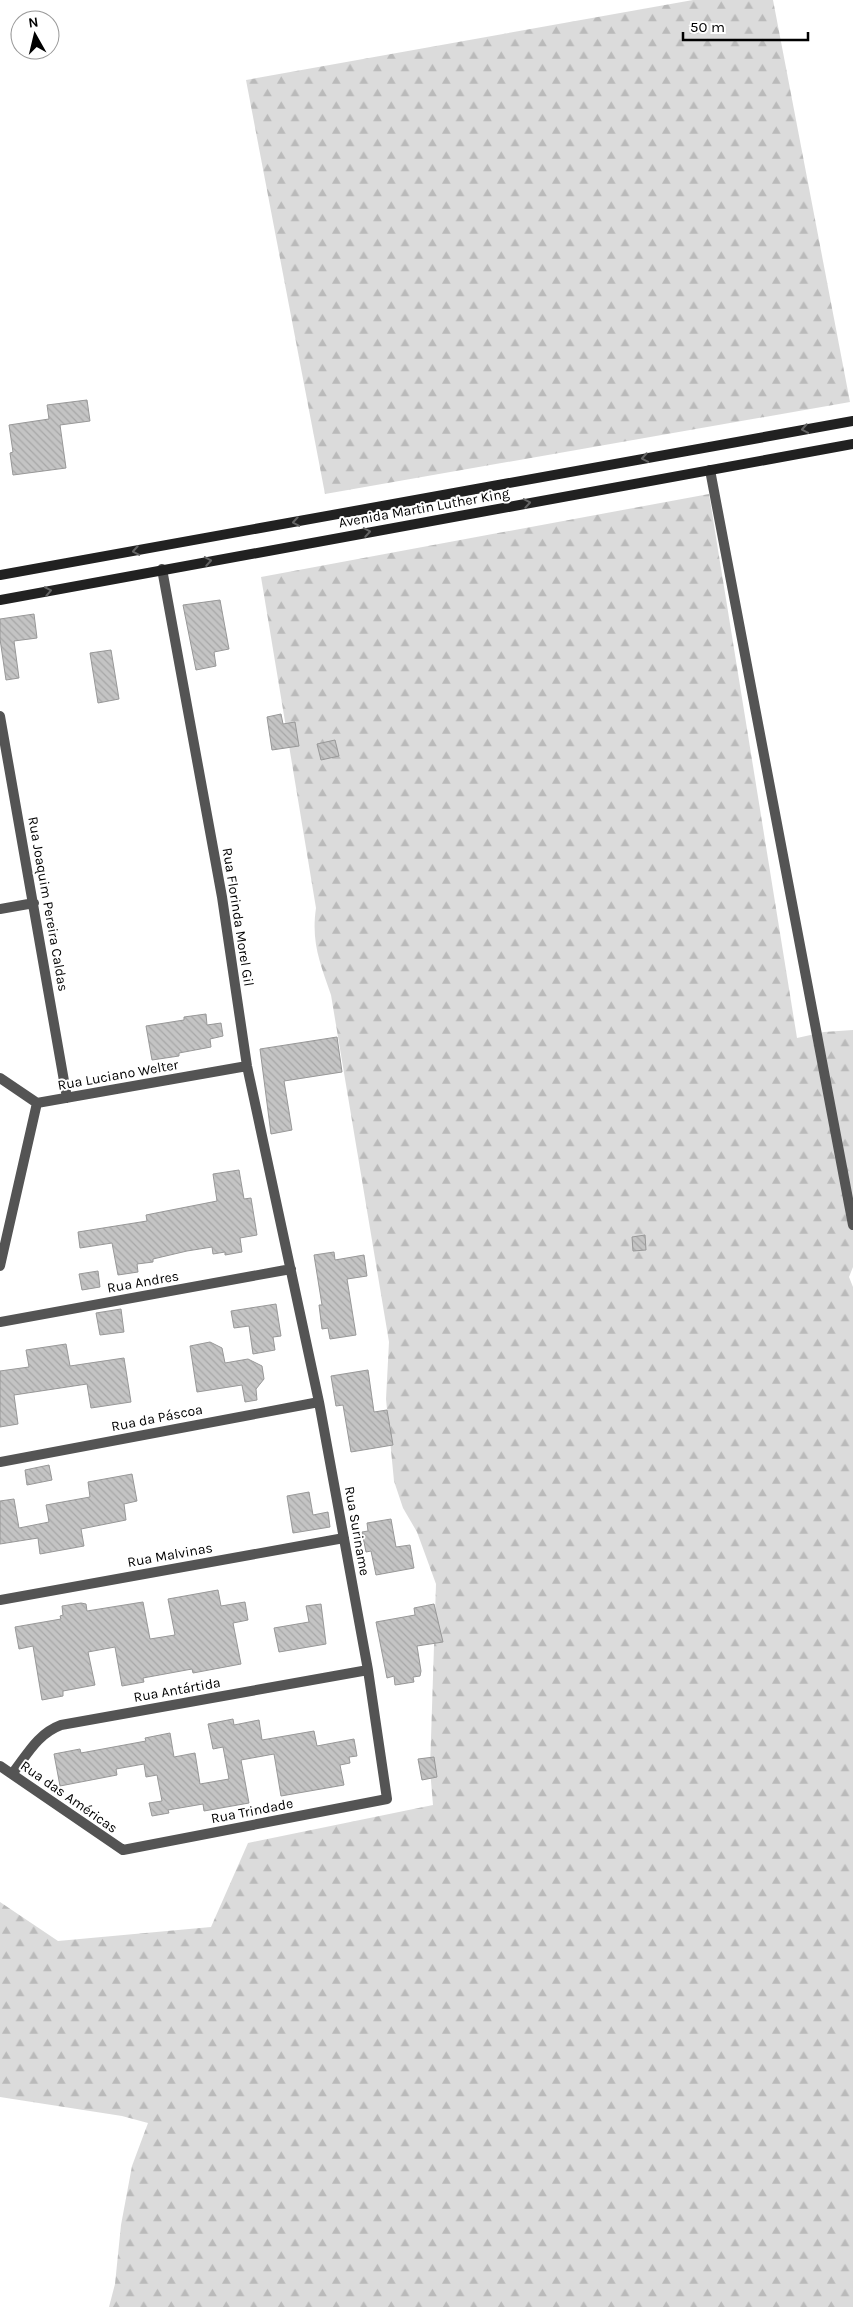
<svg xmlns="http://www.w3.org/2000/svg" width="853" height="2307" viewBox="0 0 853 2307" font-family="Karla,sans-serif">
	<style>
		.forest { fill: url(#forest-firs) }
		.building { fill: url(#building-back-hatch); stroke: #989898 }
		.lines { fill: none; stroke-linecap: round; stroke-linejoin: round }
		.street { stroke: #545454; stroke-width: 10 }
		.secondary { stroke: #212121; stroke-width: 10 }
		.oneway { stroke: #646464 }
		.labels { text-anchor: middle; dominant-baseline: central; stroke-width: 4; stroke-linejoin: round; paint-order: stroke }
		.street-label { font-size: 14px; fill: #000; stroke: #fff }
	</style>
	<defs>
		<pattern id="forest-firs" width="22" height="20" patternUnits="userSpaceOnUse" patternTransform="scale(1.25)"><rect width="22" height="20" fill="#dbdbdb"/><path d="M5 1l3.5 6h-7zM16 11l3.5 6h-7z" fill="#bababa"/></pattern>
		<pattern id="building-back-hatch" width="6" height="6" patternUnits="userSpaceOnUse" patternTransform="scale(1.25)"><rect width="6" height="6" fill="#c4c4c4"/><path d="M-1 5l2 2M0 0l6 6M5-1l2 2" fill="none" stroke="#a7a7a7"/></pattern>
	</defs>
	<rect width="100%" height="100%" fill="#fff"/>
	<path class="forest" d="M 693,0 L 773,0 L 850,402 L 325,494 L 246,80 Z
		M 709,494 L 797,1038 L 824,1032 L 853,1030 L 853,1267 L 849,1277 L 853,1287 L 853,2307 L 109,2307 L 115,2284 L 121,2225 L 132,2166 L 148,2123 L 122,2116 L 0,2097 L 0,1902 L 58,1941 L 211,1927 L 248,1843 L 433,1805 L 430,1769 L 436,1584 L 417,1532 L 403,1508 L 394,1481 L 386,1399 L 389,1342 L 331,995 C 320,963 311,942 316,908 L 261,577 Z"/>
	<path class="building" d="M 87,400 L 90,421 L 60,425 L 66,468 L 13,475 L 10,453 L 13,452 L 9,425 L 49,419 L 47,405 Z
		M 220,600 L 229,649 L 214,652 L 216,666 L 196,670 L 183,605 Z
		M 34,614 L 37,638 L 14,641 L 19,678 L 6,680 L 0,639 L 0,619 Z
		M 111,650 L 119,699 L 98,703 L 90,653 Z
		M 281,714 L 283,724 L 295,722 L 299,746 L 272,750 L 267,717 Z
		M 335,740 L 339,756 L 321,760 L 317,744 Z
		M 206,1014 L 207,1025 L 221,1023 L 223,1036 L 210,1039 L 211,1047 L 179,1053 L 179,1056 L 152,1060 L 146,1026 L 184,1020 L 184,1017 Z
		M 337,1037 L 342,1072 L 284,1081 L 292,1130 L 271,1134 L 260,1049 Z
		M 239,1170 L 244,1199 L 251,1198 L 257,1235 L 240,1238 L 242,1252 L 225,1255 L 225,1252 L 213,1254 L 212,1247 L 187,1251 L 153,1259 L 153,1262 L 137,1264 L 138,1272 L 118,1275 L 112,1243 L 80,1248 L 78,1232 L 147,1221 L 146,1215 L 217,1201 L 213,1174 Z
		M 645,1235 L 646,1250 L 633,1251 L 632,1237 Z
		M 334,1252 L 335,1260 L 364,1255 L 367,1276 L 347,1279 L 356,1335 L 330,1339 L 328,1328 L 322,1329 L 319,1305 L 322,1305 L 314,1255 Z
		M 98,1271 L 100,1287 L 82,1290 L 79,1274 Z
		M 276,1304 L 281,1336 L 273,1337 L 275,1350 L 253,1354 L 249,1326 L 234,1328 L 231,1311 Z
		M 121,1309 L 124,1332 L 100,1335 L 96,1313 Z
		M 210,1342 L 222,1348 L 225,1363 L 248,1359 L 262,1366 L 264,1379 L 256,1389 L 257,1400 L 245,1402 L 242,1385 L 197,1392 L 190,1346 Z
		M 66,1344 L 70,1366 L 124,1358 L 131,1402 L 91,1408 L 87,1384 L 14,1395 L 18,1424 L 0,1427 L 0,1371 L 29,1367 L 26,1350 Z
		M 368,1370 L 374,1412 L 387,1410 L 393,1445 L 351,1452 L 343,1405 L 336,1406 L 331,1376 Z
		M 49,1465 L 52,1480 L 27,1485 L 25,1470 Z
		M 132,1474 L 137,1501 L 124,1504 L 126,1520 L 81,1529 L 84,1546 L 40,1554 L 38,1538 L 0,1544 L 0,1501 L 14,1499 L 19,1528 L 49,1522 L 46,1505 L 90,1497 L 88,1482 Z
		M 309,1492 L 313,1515 L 328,1512 L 330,1527 L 293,1533 L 287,1496 Z
		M 391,1519 L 396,1547 L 410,1545 L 414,1568 L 376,1575 L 371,1551 L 366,1552 L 362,1532 L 368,1531 L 367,1523 Z
		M 218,1590 L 221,1606 L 245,1602 L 248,1620 L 233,1623 L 241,1664 L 193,1673 L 192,1669 L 143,1678 L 144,1682 L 122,1686 L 115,1647 L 88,1652 L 95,1685 L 63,1691 L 63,1696 L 42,1700 L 33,1646 L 19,1649 L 15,1627 L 61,1619 L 60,1616 L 63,1615 L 62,1606 L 81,1603 L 86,1604 L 87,1611 L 143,1602 L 150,1639 L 175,1635 L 168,1599 Z
		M 321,1604 L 326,1644 L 279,1652 L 274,1628 L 309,1622 L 306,1606 Z
		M 434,1604 L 443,1642 L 417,1646 L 421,1671 L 420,1676 L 413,1677 L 414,1682 L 395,1685 L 394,1676 L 387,1678 L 376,1622 L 415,1615 L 414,1608 Z
		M 233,1719 L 234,1725 L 259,1720 L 262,1740 L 314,1731 L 317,1746 L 354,1739 L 357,1756 L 349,1757 L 350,1763 L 340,1765 L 344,1785 L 281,1796 L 274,1754 L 241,1760 L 249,1803 L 204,1811 L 203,1804 L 168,1810 L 169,1813 L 152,1816 L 149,1803 L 162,1801 L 157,1775 L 146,1777 L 144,1764 L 116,1769 L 117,1775 L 60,1786 L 54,1754 L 80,1749 L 81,1753 L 146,1741 L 145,1738 L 170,1733 L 174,1757 L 195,1753 L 200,1784 L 229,1779 L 223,1747 L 213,1749 L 208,1724 Z
		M 434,1757 L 437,1777 L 422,1780 L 418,1759 Z"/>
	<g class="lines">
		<path class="street" d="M 710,470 L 853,1225
			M 0,716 L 67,1098
			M 0,909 L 34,903
			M 0,1078 L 37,1103 L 247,1066
			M 0,1266 L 37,1103
			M 0,1322 L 291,1269
			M 0,1462 L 319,1402
			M 0,1600 L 344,1538
			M 0,1766 L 123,1850 L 387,1799 L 368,1670 L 319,1402 L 247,1066 L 222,897 L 162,569
			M 12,1774 C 27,1755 37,1734 61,1725 L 368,1670"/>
		<path class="secondary" d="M 0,575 L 853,421
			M 0,600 L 853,444"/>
	</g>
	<defs><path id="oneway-chevron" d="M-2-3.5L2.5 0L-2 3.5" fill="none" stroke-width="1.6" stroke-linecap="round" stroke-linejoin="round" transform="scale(1.25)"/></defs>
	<g class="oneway">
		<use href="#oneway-chevron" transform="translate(805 429) rotate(170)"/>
		<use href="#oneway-chevron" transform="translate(645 458) rotate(170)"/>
		<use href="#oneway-chevron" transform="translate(527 503) rotate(-10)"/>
		<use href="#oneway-chevron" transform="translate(296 522) rotate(170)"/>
		<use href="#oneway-chevron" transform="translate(367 532) rotate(-10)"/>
		<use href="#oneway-chevron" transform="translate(136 551) rotate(170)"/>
		<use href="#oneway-chevron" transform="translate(208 561) rotate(-10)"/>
		<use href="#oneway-chevron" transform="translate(48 591) rotate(-11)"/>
	</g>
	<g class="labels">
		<g class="street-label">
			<text transform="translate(424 508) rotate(-10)">Avenida Martin Luther King</text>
			<text transform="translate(48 904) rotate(80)">Rua Joaquim Pereira Caldas</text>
			<text transform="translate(238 917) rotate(81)">Rua Florinda Morel Gil</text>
			<text transform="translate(118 1075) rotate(-10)">Rua Luciano Welter</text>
			<text transform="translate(143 1282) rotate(-10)">Rua Andres</text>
			<text transform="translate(157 1418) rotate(-11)">Rua da Páscoa</text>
			<text transform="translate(357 1531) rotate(80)">Rua Suriname</text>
			<text transform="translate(170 1555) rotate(-10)">Rua Malvinas</text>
			<text transform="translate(177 1690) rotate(-10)">Rua Antártida</text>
			<text transform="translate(69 1797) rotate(35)">Rua das Américas</text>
			<text transform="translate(252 1811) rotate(-11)">Rua Trindade</text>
		</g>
	</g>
	<g transform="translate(35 35) rotate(352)"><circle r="24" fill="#ffffff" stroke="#999999"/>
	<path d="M0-4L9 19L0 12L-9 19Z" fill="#000000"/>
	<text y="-8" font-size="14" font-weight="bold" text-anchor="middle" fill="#000000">N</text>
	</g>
	<path d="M683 32v8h125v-8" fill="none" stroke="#000000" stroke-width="2.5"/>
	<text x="690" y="32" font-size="15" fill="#000000" stroke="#ffffff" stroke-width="4" paint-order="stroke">50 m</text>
</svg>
